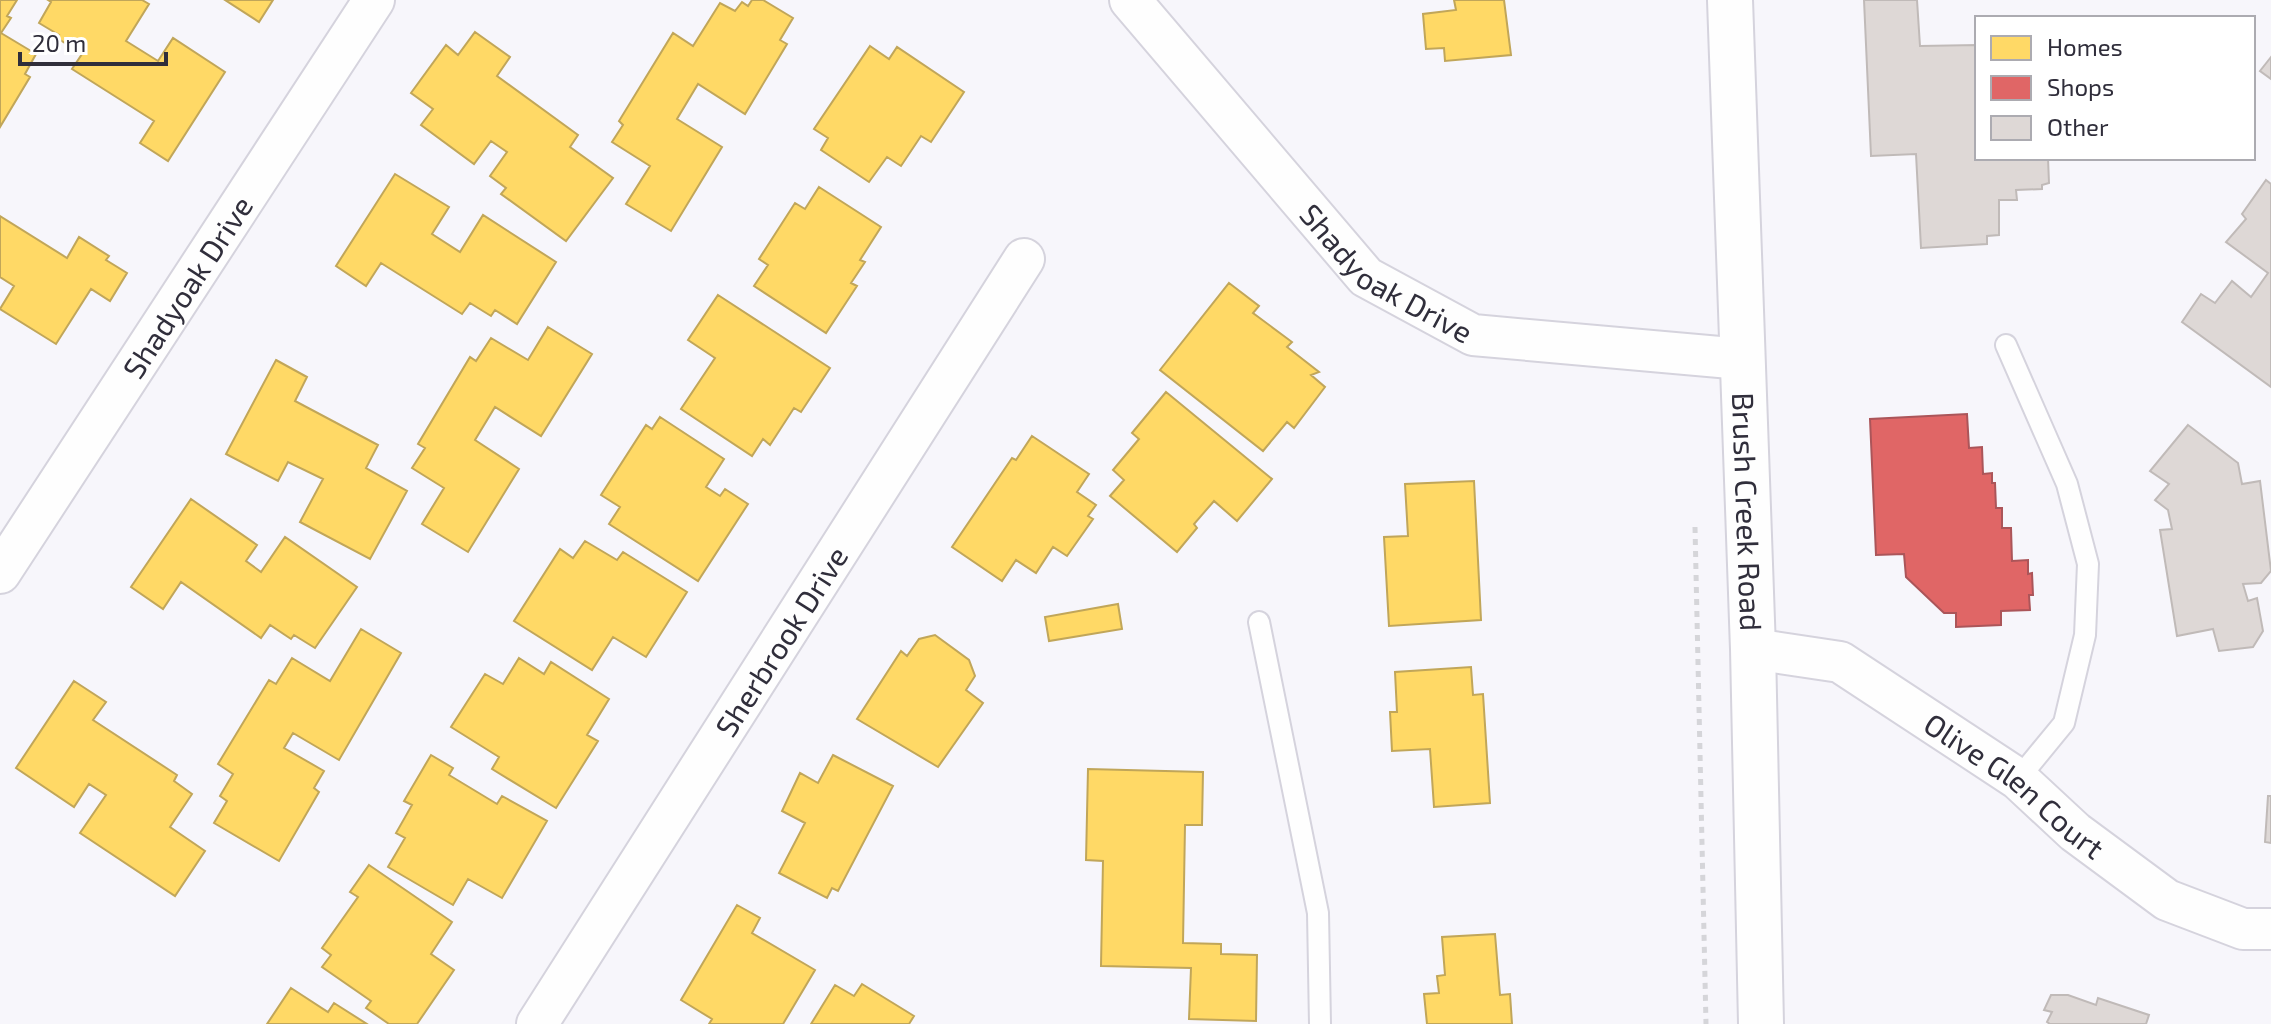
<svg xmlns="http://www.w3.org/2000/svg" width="2271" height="1024" viewBox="0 0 2271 1024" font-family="'Exo 2',sans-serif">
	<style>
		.homes { fill: #ffd966; stroke: #c1a659; stroke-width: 2 }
		.shops { fill: #e06666; stroke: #ab5559; stroke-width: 2 }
		.building { fill: #ded8d6; stroke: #c0bab8; stroke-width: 2 }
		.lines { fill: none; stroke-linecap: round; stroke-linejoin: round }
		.service-casing { stroke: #d5d3dd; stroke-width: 24 }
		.minor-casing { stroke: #d5d3dd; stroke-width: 44 }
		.tertiary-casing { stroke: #d5d3dd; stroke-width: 48 }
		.path { stroke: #d5d5d9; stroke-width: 5; stroke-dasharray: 6 6; stroke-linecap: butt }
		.service { stroke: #fefefe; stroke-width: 20 }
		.minor { stroke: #fefefe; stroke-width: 40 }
		.tertiary { stroke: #fefefe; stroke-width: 44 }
		.labels { text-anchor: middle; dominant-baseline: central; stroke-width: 8; stroke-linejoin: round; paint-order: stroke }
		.street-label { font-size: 30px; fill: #302e3b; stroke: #fff }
	</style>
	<rect width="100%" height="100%" fill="#f7f6fb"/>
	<path class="homes" d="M 0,0 L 17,0 L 7,16 L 11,18 L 1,33 L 36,54 L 25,74 L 30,77 L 0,127 Z
		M 48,0 L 142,0 L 149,4 L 126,41 L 158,61 L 173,38 L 225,72 L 168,161 L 140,143 L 154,121 L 72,69 L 82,54 L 57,38 L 59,35 L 39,23 L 51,2 Z
		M 225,0 L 273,0 L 259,22 Z
		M 752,0 L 763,0 L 793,18 L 780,40 L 787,44 L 745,114 L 698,84 L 677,119 L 722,147 L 671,231 L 626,204 L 650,166 L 612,142 L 623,125 L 619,121 L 673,33 L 693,46 L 720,3 L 735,11 L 742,2 L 748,6 Z
		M 1454,0 L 1504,0 L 1511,55 L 1445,61 L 1444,48 L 1426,49 L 1423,14 L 1456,10 Z
		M 475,32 L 510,57 L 497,76 L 578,135 L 570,147 L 613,178 L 566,241 L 501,194 L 506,188 L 490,176 L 507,152 L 491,141 L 474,164 L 421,125 L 433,109 L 411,93 L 446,45 L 458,55 Z
		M 870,46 L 889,59 L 897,47 L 964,92 L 931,142 L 921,136 L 901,166 L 887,157 L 869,182 L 821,150 L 828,138 L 814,129 Z
		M 395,174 L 449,207 L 432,234 L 460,252 L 483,215 L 556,262 L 517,324 L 495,310 L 491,316 L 470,303 L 462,314 L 381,263 L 366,286 L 336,266 Z
		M 819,187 L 881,227 L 860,260 L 865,262 L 851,283 L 857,286 L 826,333 L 754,286 L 768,265 L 759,259 L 795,203 L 805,209 Z
		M 0,216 L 67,258 L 79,237 L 109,256 L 106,260 L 127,273 L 110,301 L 91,289 L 56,344 L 0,309 L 14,286 L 0,277 Z
		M 1229,283 L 1259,306 L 1253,313 L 1292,342 L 1287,347 L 1319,372 L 1311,375 L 1325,387 L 1294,428 L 1287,422 L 1263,451 L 1160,370 Z
		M 718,295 L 830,368 L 801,412 L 794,408 L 770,445 L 763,439 L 752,456 L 681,409 L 715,358 L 688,340 Z
		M 548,327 L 592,354 L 541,436 L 495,407 L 475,440 L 519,469 L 468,552 L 422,524 L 444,488 L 412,468 L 425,448 L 418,444 L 470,357 L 476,361 L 491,338 L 528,360 Z
		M 276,360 L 307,377 L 295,401 L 378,445 L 366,468 L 407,491 L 370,559 L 300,522 L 323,479 L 288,462 L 278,481 L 226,454 Z
		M 1166,392 L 1272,479 L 1237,521 L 1214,501 L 1194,524 L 1197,528 L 1177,552 L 1110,496 L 1124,480 L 1113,470 L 1139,439 L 1132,433 Z
		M 660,417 L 724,459 L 706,487 L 720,496 L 725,489 L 748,504 L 698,581 L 609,524 L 620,507 L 601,495 L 646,425 L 652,429 Z
		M 1032,436 L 1089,474 L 1077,492 L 1096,505 L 1088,516 L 1093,519 L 1067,556 L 1053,547 L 1036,573 L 1016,560 L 1002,581 L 952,547 L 1012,458 L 1016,460 Z
		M 1474,481 L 1481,620 L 1389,626 L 1384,537 L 1408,536 L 1405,484 Z
		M 191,499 L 257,545 L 246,561 L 261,572 L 285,537 L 357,587 L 315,648 L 294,635 L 291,639 L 270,625 L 261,638 L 181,582 L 163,609 L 131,587 Z
		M 585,541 L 617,560 L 623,552 L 687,592 L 646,657 L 613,637 L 592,670 L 514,621 L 560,549 L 573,558 Z
		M 1118,604 L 1122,629 L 1049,641 L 1045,617 Z
		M 361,629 L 401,653 L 339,760 L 293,733 L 284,748 L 324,771 L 314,788 L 319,792 L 279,861 L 214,823 L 227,801 L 220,796 L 233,774 L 218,764 L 269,680 L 276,684 L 292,658 L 330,681 Z
		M 935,635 L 969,660 L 975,676 L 966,690 L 983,703 L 938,767 L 857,719 L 901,651 L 907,656 L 919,639 Z
		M 519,658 L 544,674 L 551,662 L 609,699 L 587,735 L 598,741 L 556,808 L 492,769 L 499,757 L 451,727 L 485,674 L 503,684 Z
		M 1471,667 L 1473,695 L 1483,694 L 1490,803 L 1434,807 L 1430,749 L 1392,751 L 1390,712 L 1397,712 L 1395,672 Z
		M 74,681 L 106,702 L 93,720 L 177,775 L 174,781 L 192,794 L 170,827 L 205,851 L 175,896 L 80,833 L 106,795 L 89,784 L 74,807 L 16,768 Z
		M 431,755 L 453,768 L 449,775 L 497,804 L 502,796 L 547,821 L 502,898 L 468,879 L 453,905 L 388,867 L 405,838 L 396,833 L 412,805 L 404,801 Z
		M 833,755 L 893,786 L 838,891 L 832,888 L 827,898 L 779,873 L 805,823 L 782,811 L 800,773 L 818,783 Z
		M 1088,769 L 1203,772 L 1202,825 L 1185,825 L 1183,943 L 1221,944 L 1221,954 L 1257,955 L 1256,1021 L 1189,1019 L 1191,968 L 1101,966 L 1103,861 L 1086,860 Z
		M 369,865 L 452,922 L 431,954 L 454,970 L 417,1024 L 389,1024 L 366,1008 L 371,1001 L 322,967 L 331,955 L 322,948 L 358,897 L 350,892 Z
		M 737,905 L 760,918 L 752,933 L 815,970 L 783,1024 L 709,1024 L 712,1019 L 681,1000 Z
		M 1495,934 L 1500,995 L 1510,994 L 1512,1024 L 1427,1024 L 1424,994 L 1439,993 L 1437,976 L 1445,975 L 1442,937 Z
		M 862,984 L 914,1016 L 909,1024 L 811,1024 L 835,985 L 854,996 Z
		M 291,988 L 328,1012 L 334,1003 L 367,1024 L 267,1024 Z"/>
	<path class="shops" d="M 1967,414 L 1969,448 L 1982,447 L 1983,474 L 1992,473 L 1992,483 L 1995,483 L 1996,508 L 2002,508 L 2002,528 L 2011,528 L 2012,561 L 2028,560 L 2028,574 L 2032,573 L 2033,595 L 2029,595 L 2030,610 L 2001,611 L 2001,625 L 1956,627 L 1956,613 L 1944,613 L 1906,577 L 1904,554 L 1876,555 L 1870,419 Z"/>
	<path class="building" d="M 1864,0 L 1917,0 L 1920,46 L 1977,45 L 1977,158 L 2048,158 L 2049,183 L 2042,185 L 2042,189 L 2016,190 L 2017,200 L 1999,200 L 1999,235 L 1987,236 L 1987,244 L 1921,248 L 1916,154 L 1871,156 Z
		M 2271,57 L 2271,79 L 2260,71 Z
		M 2266,180 L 2271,184 L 2271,387 L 2182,322 L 2201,294 L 2215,303 L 2232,281 L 2251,297 L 2268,273 L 2226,242 L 2246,219 L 2242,214 Z
		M 2188,425 L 2238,463 L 2242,484 L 2260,481 L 2271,571 L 2261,583 L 2243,584 L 2248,601 L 2257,598 L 2263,631 L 2253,647 L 2219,651 L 2213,629 L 2177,636 L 2160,530 L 2172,529 L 2168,510 L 2155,500 L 2169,484 L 2150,471 Z
		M 2268,796 L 2271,796 L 2271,843 L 2265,842 Z
		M 2051,995 L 2068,995 L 2096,1005 L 2098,998 L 2149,1015 L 2146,1024 L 2050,1024 L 2047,1022 L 2052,1012 L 2044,1010 Z"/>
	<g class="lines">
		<g class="service-casing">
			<path id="service" d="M 2006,345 L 2067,484 L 2088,564 L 2085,635 L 2064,723 L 2018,779
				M 1259,622 L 1318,913 L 1320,1024"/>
		</g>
		<g class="minor-casing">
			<g id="minor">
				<path id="s1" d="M 1130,0 L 1366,277 L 1473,335 L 1742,359"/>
				<path id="s2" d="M 0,573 L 374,0"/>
				<path id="s3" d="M 1753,649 L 1840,662 L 2018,779 L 2075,832 L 2167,900 L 2243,929 L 2271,929"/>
				<path id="s4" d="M 537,1024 L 1024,259"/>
			</g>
		</g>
		<g class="tertiary-casing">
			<g id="tertiary">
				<path id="s5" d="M 1730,0 L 1753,649 L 1761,1024"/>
			</g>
		</g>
		<path class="path" d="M 1695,527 L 1706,1024"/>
		<use href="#service" class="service"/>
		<use href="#minor" class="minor"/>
		<use href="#tertiary" class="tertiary"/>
	</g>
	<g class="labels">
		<g class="street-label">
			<text stroke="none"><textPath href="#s1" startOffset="378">Shadyoak Drive</textPath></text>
			<text stroke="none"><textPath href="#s2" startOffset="342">Shadyoak Drive</textPath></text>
			<text stroke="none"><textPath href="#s5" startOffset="512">Brush Creek Road</textPath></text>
			<text stroke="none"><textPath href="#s4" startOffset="454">Sherbrook Drive</textPath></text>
			<text stroke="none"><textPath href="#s3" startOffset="302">Olive Glen Court</textPath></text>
		</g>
	</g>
	<rect x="1975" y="16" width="280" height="144" fill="#ffffff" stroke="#acabb1" stroke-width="2"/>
	<rect x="1991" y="36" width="40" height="24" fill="#ffd966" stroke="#acabb1" stroke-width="2"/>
	<text x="2047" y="56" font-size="24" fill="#302e3b">Homes</text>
	<rect x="1991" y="76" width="40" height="24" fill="#e06666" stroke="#acabb1" stroke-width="2"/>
	<text x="2047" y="96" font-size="24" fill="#302e3b">Shops</text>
	<rect x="1991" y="116" width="40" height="24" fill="#ded8d6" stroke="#acabb1" stroke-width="2"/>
	<text x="2047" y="136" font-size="24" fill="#302e3b">Other</text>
	<path d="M20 52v12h146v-12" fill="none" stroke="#302e3b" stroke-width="4"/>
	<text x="32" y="52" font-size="24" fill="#302e3b" stroke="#ffffff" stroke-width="6" paint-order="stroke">20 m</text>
</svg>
